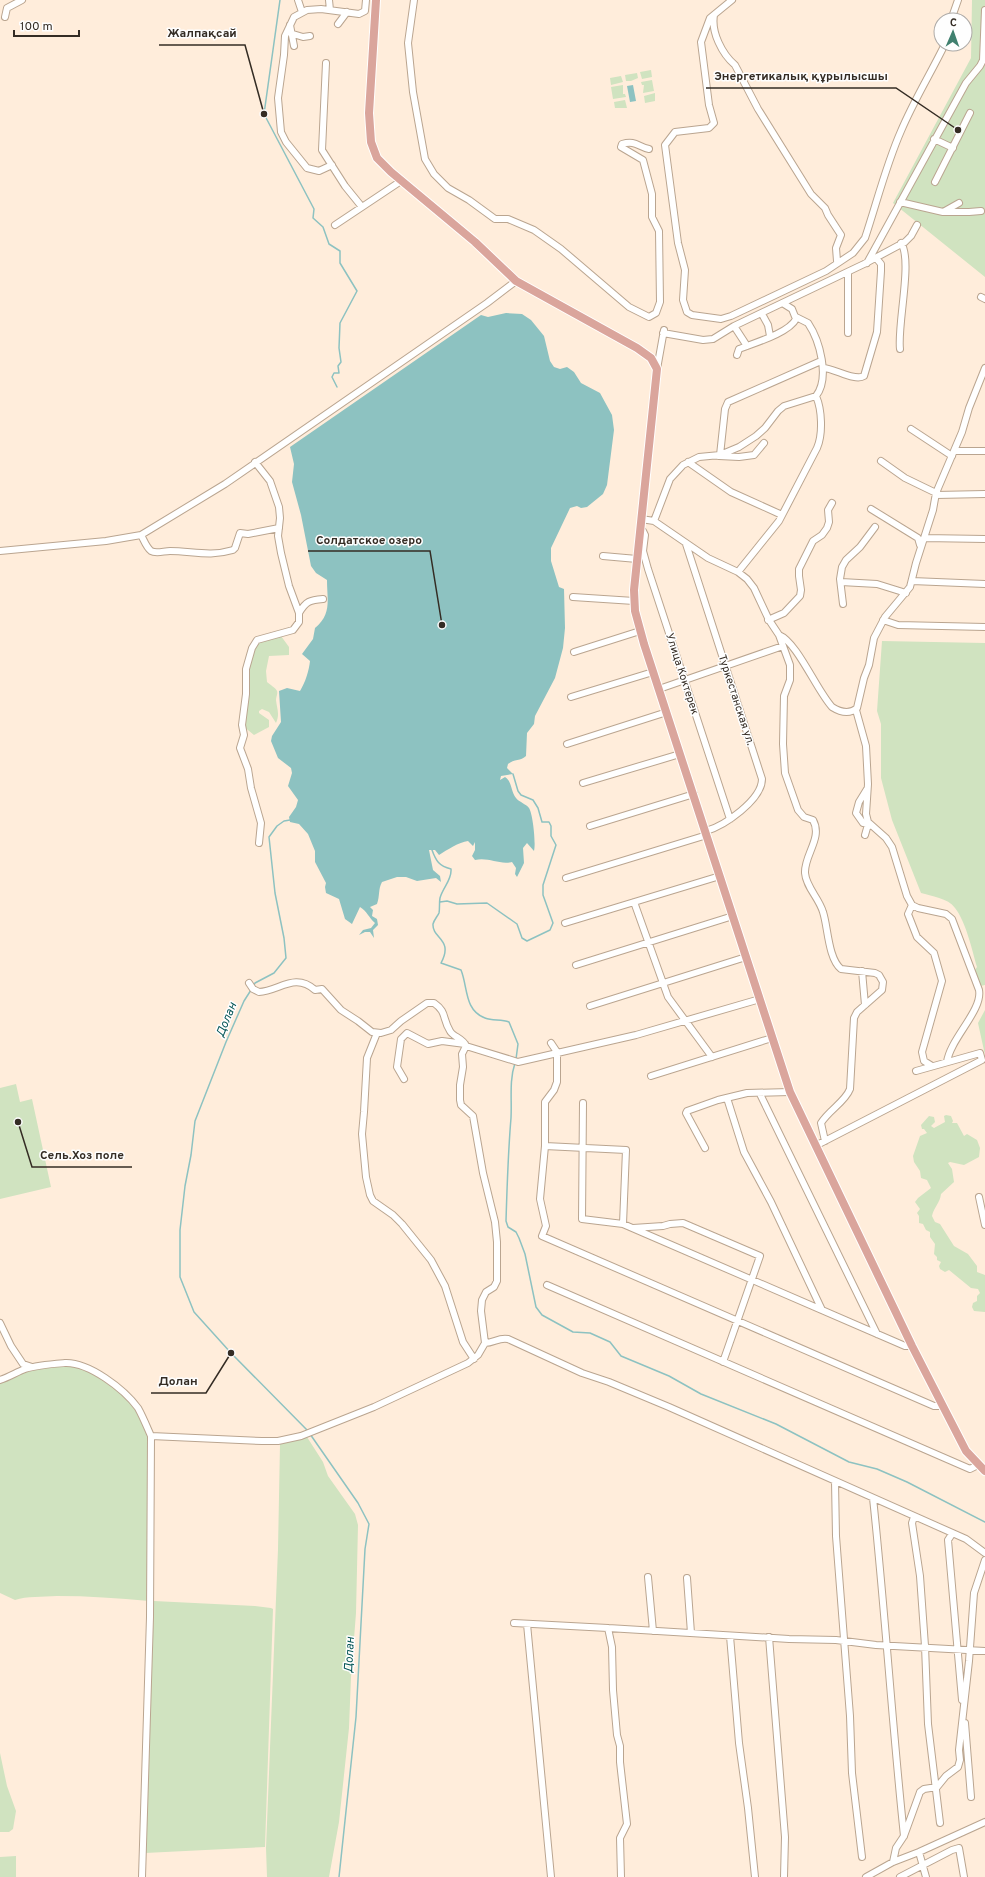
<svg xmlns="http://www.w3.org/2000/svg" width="985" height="1877" viewBox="0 0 985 1877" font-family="Overpass,sans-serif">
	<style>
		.green { fill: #d0e3c0 }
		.water { fill: #8dc2c1 }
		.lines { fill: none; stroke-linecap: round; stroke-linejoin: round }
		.stream { stroke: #8dc2c1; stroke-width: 1.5 }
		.minor-casing { stroke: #baa590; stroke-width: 8 }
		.major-casing { stroke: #fff; stroke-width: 10 }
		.minor { stroke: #fff; stroke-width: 6 }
		.major { stroke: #daa59c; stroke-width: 8 }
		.labels { text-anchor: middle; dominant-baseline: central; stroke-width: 3; stroke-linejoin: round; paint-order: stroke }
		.street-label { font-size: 11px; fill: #342c24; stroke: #fefefe }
		.water-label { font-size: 12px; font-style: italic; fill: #035455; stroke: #fefefe }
		.leader { fill: none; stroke: #342c24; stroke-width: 1.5 }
		.callout-dot { fill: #342c24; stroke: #fefefe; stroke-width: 1.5 }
		.callout-label { font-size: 12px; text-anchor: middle; font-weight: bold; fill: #342c24; stroke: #fefefe; stroke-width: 3; stroke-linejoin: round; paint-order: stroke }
	</style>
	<rect width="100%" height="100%" fill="#ffeddb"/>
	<path class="green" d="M 972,0 L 985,0 L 985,277 L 893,203 L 971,58 Z
		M 651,70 L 652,77 L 642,79 L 640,72 Z
		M 637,73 L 638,78 L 631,81 L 626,81 L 625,75 Z
		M 621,76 L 623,82 L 611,85 L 610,78 Z
		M 652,80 L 654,91 L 643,93 L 644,85 L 642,85 L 641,82 Z
		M 623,85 L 623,94 L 625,94 L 626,97 L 613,99 L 611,87 Z
		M 655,93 L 655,101 L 645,103 L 644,96 Z
		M 625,100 L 627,108 L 615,108 L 614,102 Z
		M 281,636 L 289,647 L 289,655 L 269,656 L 266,671 L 267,682 C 270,685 275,687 277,691 C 278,694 276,697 276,700 C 277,709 280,714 276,723 L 269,712 L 262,709 L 259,711 L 259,713 L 269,720 L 269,727 L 254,735 L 243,726 L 247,669 L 256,643 Z
		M 882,641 L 985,643 L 985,985 L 980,986 L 979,984 L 975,970 L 977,967 C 972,950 966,922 955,908 C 948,898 931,896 921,893 L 892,820 L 881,778 L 881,724 L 877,711 Z
		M 985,1010 L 985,1055 L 978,1023 Z
		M 16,1084 L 20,1102 L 32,1099 L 51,1187 L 0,1199 L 0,1088 Z
		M 946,1115 L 951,1116 L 953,1121 L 952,1123 L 957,1123 L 964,1136 L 967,1134 L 977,1140 L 980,1148 L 979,1157 L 964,1165 L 950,1162 L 948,1163 L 952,1169 L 954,1182 L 941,1194 C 940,1203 934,1207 932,1216 L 935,1222 L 940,1224 L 954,1246 L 968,1254 L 977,1266 L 977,1272 L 985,1275 L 985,1312 L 974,1311 L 972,1307 L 973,1303 L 977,1301 L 977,1296 L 980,1293 L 978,1289 L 971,1288 L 949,1270 L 945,1272 L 940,1269 L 939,1266 L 941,1262 L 937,1260 L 937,1257 L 934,1254 L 935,1244 L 930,1237 L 930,1232 L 926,1230 L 923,1224 L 919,1223 L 919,1216 L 917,1213 L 920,1209 L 915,1202 L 918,1198 L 931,1188 L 927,1180 L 921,1178 L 920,1171 L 914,1162 L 913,1156 L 920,1136 L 927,1133 L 924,1129 L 922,1129 L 921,1125 L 929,1116 L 934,1117 L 935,1122 L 931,1126 L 934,1128 L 945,1122 L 944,1116 Z
		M 57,1365 C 63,1365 70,1364 76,1366 C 94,1370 122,1392 134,1407 C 142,1416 147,1432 149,1444 L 149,1601 C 118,1598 88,1596 57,1596 C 42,1597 27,1596 15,1600 L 0,1593 L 0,1382 L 29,1370 Z
		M 307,1437 L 323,1462 L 328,1476 L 355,1514 L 358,1525 L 356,1613 L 351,1677 L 349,1728 L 339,1822 L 329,1877 L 267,1877 L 266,1848 L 278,1549 L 280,1444 Z
		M 154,1601 L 255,1606 L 271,1608 L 273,1609 L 265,1847 L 145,1853 Z
		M 0,1753 L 7,1786 L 16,1811 L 13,1829 L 9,1832 L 0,1832 Z
		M 16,1856 L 16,1877 L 0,1877 L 0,1857 Z"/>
	<path class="water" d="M 633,85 L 636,101 L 630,102 L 627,86 Z
		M 506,313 L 522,314 L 531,320 L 544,336 L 550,361 L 554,367 L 560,369 L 567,367 L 574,372 L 581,383 L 600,393 L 612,415 L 614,430 L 607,485 L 603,494 L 587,507 L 581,508 L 577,506 L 570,508 L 551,548 L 551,561 L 559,587 L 564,589 L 565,628 L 563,648 L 555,678 L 535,716 L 534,724 L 527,733 L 526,756 C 521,761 514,759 508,764 L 507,768 L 513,774 L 501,776 L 500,780 L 505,777 C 512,781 511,792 516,798 C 519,802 526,804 529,808 C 533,814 536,844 534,851 L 527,843 L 523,848 L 524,863 L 517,877 L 515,874 L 516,868 L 512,862 C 499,865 489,857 475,860 L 472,856 L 475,850 L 475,842 L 473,846 L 468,841 C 459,842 447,850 439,855 L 435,850 L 429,850 L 433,870 L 440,876 L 441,882 L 436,878 L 417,881 L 406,877 L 397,877 L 382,882 C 378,889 380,896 377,904 L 370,907 L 373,910 L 372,916 L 377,919 L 378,925 L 373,930 L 374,938 L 370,932 L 365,932 L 359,935 L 363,930 L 371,928 L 375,923 C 369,918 367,911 360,907 L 352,924 L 345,919 L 339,899 L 326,893 L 325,887 L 326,883 L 315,862 L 315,851 L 308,834 L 299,824 L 290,822 L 289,817 L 296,807 L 298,800 L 288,786 L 292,773 L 291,768 L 278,758 L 271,741 L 272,736 L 281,722 L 279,691 L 287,688 L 300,691 C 305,683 309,671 310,661 L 302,654 L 313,639 L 315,628 C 332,614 327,600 327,580 L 316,573 L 311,566 L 301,515 L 292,482 L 294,464 L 290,447 L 481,315 L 488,317 Z"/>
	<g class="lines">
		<path class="stream" d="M 280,0 L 264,114 L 314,209 L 313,218 L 323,227 L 329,244 L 340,251 L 340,263 L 357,291 L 340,323 L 339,348 L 341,362 L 338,366 L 339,373 L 334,373 L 332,377 L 337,387
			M 432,850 C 436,861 439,866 451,869 C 452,880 443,887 440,898 C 439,903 440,908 439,913 C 437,917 434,920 433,924 C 432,939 454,939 441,963 L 461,970 C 468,987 464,1010 485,1018 C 493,1021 501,1019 509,1022 L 518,1044 L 516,1059
			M 440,902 L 447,901 L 457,904 L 487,903 L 517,924 L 522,938 L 527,941 L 550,930 L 553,923 L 543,895 L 543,885 L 556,845 L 551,836 L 551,826 L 549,822 L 542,822 L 538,808 L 533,800 L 521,795 L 518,791 L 513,774
			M 253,987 L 255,983 L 274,973 L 286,958 L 284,938 L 275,893 L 269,837 L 277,826 L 284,821 L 290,820
			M 251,990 L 244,1001 L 226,1042 L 195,1121 L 191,1155 L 185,1186 L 180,1230 L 180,1277 L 194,1312 L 231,1353 L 308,1431
			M 515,1063 C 509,1081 512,1099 511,1118 C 508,1153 507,1187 506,1221 L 508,1227 L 516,1232 L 519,1238 L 525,1254 L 536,1307 L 542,1315 L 573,1332 L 590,1333 L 610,1342 L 621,1356 L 669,1376 L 701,1394 L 776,1424 L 849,1462 L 877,1469 L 907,1482 L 985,1522
			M 310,1434 L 358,1503 L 369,1524 L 365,1549 L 356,1717 L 339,1877"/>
		<g class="minor-casing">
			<path id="minor" d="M 298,0 L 302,12
				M 329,0 L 330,10
				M 414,0 L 408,43 L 413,92 L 425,159 L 434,174 L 448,188 L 469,200 L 495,219 L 508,219 L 534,230 L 561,249 L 629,307 L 649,317 L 656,313 L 660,302 L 659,231 L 652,217 L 652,194 L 643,160 L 621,147 L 622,144 C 636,140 638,147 649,149
				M 732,0 L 710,18 L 701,42 L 709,105 L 714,123 L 709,128 L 675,132 L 665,145 L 678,243 L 685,270 L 683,300 L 687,312 L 692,315 L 721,319 L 731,316 L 826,271 L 853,253 L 865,238 C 877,202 886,165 901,131 C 914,100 931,73 945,44
				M 714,15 C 711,32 722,54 735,65 L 758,109 L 811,194 L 825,208 L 828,215 L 841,235 L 836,248 L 837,261
				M 5,17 L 7,8 L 22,0
				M 951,20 L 958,0
				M 338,24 L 347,12
				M 290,25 L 294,46
				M 293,34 L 303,37 L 310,36
				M 326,63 L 322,150 L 345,186 L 362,207
				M 934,139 L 953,148
				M 332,165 L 319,171 L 307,168 L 286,142 L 281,132 L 278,98 L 284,55 L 285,36 L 294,17 L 307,10 L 321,9 L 359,14 L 365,11 L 366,0
				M 935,182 L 970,113
				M 900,202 L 943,212 L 959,203
				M 945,212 L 969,212 L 981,211
				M 335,225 L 401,181
				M 867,263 L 966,83 L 980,66 L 983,60 L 985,10
				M 981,297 L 985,299
				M 762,314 L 768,325 L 770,336
				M 734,326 L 747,346
				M 663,333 L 703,340 L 713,339 L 734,326 L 864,264 L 905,242 L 911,236 L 917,225
				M 848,333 L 848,272
				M 900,349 C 897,325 913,260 901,243
				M 737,355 L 739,349 C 754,343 789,333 796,319 L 792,309 L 784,304
				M 823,368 C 834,368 855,382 864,376 L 877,332 L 881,271 L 881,264 L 876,258
				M 657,369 L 664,330
				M 911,429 L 952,456
				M 954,451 L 985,451
				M 720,455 L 725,409 L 728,402 L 821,361
				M 719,456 L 739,457 L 754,455 L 764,443
				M 881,461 L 905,478 L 936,493
				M 255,462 L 270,481 L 279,507 L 280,518 L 278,536 L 281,553 L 289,586 L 299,613 L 299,622 L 293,630 L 257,640 L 252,648 L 246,669 L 246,694 L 242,725 L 244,735 L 240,748 L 248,769 L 251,788 L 261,823 L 259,843
				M 688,462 L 731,492 L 782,515
				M 936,495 L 985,494
				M 871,509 L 918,538 L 920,545
				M 641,519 L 654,521 L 708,558 L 738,572 L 747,579 L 754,588 L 769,620 L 779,635 L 790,665 L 790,680 L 784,696 L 783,744 L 785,773 L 798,810 L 804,817 L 813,820 C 823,838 804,855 805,873 C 806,887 819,898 823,912 C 828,927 828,958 841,969 L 875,973 L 879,975 L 883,982 L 882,990 L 857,1012 L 854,1018 L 850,1089 C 845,1102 829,1110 821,1123 L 825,1141
				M 654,521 L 670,479 L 683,465 L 699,457 L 720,455 L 739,447 L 756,436 L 765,428 L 778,411 L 784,406 L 816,396 C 830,378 820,341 808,323 L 796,317
				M 640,530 L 643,531 L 645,535 L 643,551 L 648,569 L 730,819
				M 141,535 C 144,540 146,547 151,551 C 156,554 164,551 170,551 C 192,551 210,557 233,550 L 235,548 L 240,533 L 248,534 L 279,528
				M 924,538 L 985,539
				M 686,544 L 762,779 C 762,800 724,826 706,831
				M 0,551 L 106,541 L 141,535 L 225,484 L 487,303 L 516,281
				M 603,556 L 637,559
				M 738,572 L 779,521 L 817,448 C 823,434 822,410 816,396
				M 912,581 L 985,584
				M 841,582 L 877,584 L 906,593
				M 573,597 L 634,601
				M 843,604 L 840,579 L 842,567 L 846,560 L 860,547 L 875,527
				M 299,613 C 306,601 310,600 323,599
				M 768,620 L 784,613 L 800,596 L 801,590 L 799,576 L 799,569 L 813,541 L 822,535 L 827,528 L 829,522 L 828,510 L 832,503
				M 883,620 L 898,625 L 985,627
				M 779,635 C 797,642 817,691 832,707 C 840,712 849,715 857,708 L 864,678 L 869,665 L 874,638 L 885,617 L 910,587 L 916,563 L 933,510 L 936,493 L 962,432 L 969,408 L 985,368
				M 574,652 L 640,631
				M 659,689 L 783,646
				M 571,697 L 653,672
				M 856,710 L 866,746 L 868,784 L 866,814 L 868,822 L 886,838 L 892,847 L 907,896 L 912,905 L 918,908 L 946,914 L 952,919 L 979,990 C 983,1010 950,1039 947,1062
				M 567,744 L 667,712
				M 583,783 L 680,754
				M 867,789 L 859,802 L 856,813 L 863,823 L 870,824
				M 590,826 L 694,794
				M 865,835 L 867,828 L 870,824
				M 566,878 L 707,835
				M 634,902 L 668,997 L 712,1057
				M 912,905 L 908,914 L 917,937 L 934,953 L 942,981 L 922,1052 L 924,1061 L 932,1066
				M 565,923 L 720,876
				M 576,965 L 733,916
				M 862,971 L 865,1005
				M 249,983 L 253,989 L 259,992 C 279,991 295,972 315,990 L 322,989 L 341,1010 L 358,1021 L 372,1032 L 381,1033 L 391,1030 L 401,1021 L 427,1003 L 434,1003 C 447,1012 442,1018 450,1031 C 453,1037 463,1038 466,1046 L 518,1062 L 636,1035 L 760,999
				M 590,1006 L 746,957
				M 377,1033 L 367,1058 L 364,1112 L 362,1134 L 366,1177 L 370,1195 L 373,1201 L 393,1215 L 402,1224 L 431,1260 L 445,1286 L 463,1342 L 474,1359
				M 551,1043 L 557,1052 L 557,1082 L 554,1090 L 545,1102 L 545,1146 L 540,1199 L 546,1226 L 542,1236 L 934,1406 L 943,1406
				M 651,1076 L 772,1038
				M 404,1079 L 397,1067 L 401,1039 L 407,1033 L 428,1044 L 442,1041 L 465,1044
				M 760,1094 L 877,1334
				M 727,1098 L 744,1152 L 771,1202 L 822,1310
				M 583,1103 L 582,1219 L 623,1224 L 905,1346 L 912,1346
				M 817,1145 L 982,1060 L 980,1053 L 916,1071
				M 545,1146 L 626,1150 L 623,1224
				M 705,1148 L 686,1113 L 687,1111 L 718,1100 L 747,1093 L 790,1092
				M 979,1197 L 985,1225
				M 633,1228 L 663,1226 L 670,1224 L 683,1223 L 760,1256 L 723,1362
				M 547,1285 L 970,1469 L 978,1465
				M 0,1323 L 11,1346 L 23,1364 L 32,1367
				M 485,1343 C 494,1343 499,1337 508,1339 L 582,1373 L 609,1382 L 669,1407 L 966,1539 L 985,1553
				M 0,1380 C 9,1377 17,1372 25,1369 C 37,1365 52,1364 65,1363 C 89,1362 124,1389 138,1408 C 143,1417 147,1427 151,1436 L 150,1617 L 142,1877
				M 151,1436 L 262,1441 L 278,1441 L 301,1436 L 374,1407 L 468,1363 L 478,1355 L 485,1343 L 481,1311 L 482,1300 L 486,1292 L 494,1287 L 497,1281 L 497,1242 L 495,1222 L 483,1173 L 473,1116 L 461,1105 L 460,1100 L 460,1085 L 463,1067 L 462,1054 L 466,1046
				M 835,1481 L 836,1536 L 850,1716 L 852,1773 L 862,1857
				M 873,1498 C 885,1610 892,1723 904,1836
				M 914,1517 L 912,1523 L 920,1576 L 925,1646 L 928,1724 L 940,1823
				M 952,1534 L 948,1540 L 962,1700
				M 648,1577 L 653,1631
				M 687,1578 L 691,1633
				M 514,1623 L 608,1628 L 789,1639 L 836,1640 L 876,1645 L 985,1651
				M 527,1624 L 551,1877
				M 608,1628 L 612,1647 L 613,1690 L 617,1735 L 620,1746 L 620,1762 L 627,1824 L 620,1838 L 621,1877
				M 730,1636 L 739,1743 L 748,1808 L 755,1877
				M 769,1637 L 785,1837 L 784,1877
				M 965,1723 L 971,1797
				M 919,1852 L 926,1877
				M 893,1862 L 896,1848 L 904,1836 L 920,1792 L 924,1789 L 937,1787 L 946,1776 L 958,1767 L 960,1760 L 959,1750 L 969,1661 L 974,1593 L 985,1560
				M 866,1877 L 893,1862 L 919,1852 L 985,1822
				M 900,1877 L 952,1850 L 959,1848 L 964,1877"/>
		</g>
		<g class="major-casing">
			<path id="major" d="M 376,0 L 369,113 L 371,142 L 377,158 L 391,172 L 475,242 L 516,281 L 637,348 L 651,358 L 657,369 L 634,590 L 635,611 L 644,644 L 790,1092 L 912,1346 L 966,1451 L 985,1471"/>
		</g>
		<use href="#minor" class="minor"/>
		<use href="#major" class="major"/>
	</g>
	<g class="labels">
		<g class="street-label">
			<text transform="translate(682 674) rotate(72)">Улица Коктерек</text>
			<text transform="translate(736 700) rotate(72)">Туркестанская ул.</text>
		</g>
		<g class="water-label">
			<text transform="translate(227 1020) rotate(-68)">Долан</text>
			<text transform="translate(350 1655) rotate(-87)">Долан</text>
		</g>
	</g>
	<path class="leader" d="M264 114L245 45H159M958 130L896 88H706M442 625L430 551H308M18 1122L32 1167H132M231 1353L206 1393H151"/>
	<g class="callout-dot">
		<circle cx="264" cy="114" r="4"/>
		<circle cx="958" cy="130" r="4"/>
		<circle cx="442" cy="625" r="4"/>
		<circle cx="18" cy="1122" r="4"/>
		<circle cx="231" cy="1353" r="4"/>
	</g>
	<g class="callout-label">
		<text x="202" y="37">Жалпақсай</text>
		<text x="801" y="80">Энергетикалық құрылысшы</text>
		<text x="369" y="544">Солдатское озеро</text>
		<text x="82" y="1159">Сель.Хоз поле</text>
		<text x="178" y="1385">Долан</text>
	</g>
	<g transform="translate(953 32) rotate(2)"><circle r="19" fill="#fefefe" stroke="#adaaa7"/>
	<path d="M0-3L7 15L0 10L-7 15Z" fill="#40806f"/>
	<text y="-6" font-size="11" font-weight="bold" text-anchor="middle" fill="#342c24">С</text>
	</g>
	<path d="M14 30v6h65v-6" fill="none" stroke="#342c24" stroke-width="2"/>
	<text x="20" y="30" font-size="12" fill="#342c24" stroke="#fefefe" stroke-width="3" paint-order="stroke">100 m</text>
</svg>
